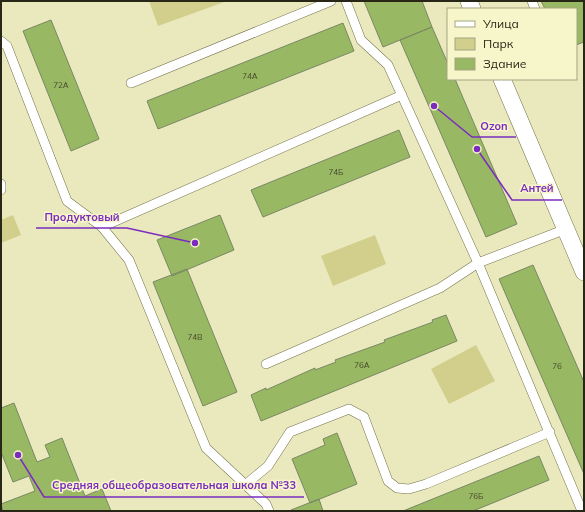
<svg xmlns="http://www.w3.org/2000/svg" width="585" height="512" viewBox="0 0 585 512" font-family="Mulish,sans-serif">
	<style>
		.green { fill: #d2cf8c }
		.building { fill: #99b864; stroke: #798863 }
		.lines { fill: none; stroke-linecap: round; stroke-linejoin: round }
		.service-casing { stroke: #76744d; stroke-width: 10 }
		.minor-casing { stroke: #76744d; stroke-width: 18 }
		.service { stroke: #fff; stroke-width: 9 }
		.minor { stroke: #fff; stroke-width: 17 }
		.labels { text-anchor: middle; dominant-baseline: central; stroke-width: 3; stroke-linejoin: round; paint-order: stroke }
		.number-label { font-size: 8px; fill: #444b2a }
		.leader { fill: none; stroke: #7b2cbf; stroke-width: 1.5 }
		.callout-dot { fill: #7b2cbf; stroke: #f7f6ca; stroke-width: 1.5 }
		.callout-label { font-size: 11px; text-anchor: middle; font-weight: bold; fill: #7b2cbf; stroke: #f7f6ca; stroke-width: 3; stroke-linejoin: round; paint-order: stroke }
	</style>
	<rect width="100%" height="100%" fill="#eae8bd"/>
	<path class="green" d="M 149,1 L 227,1 L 158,26 Z
		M 13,215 L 21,235 L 1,243 L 1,220 Z
		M 375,235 L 386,264 L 333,286 L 321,256 Z
		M 476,345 L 495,381 L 449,404 L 431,369 Z"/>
	<path class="building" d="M 364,1 L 422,1 L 432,27 L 383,47 Z
		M 541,1 L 584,1 L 584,42 L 576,45 L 576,9 L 545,9 Z
		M 51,20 L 99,139 L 71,151 L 23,31 Z
		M 343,23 L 354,51 L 158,129 L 147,101 Z
		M 432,27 L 448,64 L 448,79 L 455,79 L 517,224 L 486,237 L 400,40 Z
		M 399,130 L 410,157 L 263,217 L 251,190 Z
		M 220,215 L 234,250 L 172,276 L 157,240 Z
		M 533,265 L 584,382 L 584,474 L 499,279 Z
		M 187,269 L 237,392 L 203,406 L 153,282 Z
		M 446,315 L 457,341 L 261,421 L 251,395 L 266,388 L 266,390 L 315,368 L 315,370 L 336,362 L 335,360 L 385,342 L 384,340 L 433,322 L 432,320 Z
		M 14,403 L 37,462 L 50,457 L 45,445 L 62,438 L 85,496 L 102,489 L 111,511 L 3,511 L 1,504 L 35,491 L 29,476 L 13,482 L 1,452 L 1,408 Z
		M 337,433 L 357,484 L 310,503 L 292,459 L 325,445 L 323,439 Z
		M 539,456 L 549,480 L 473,511 L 403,511 Z
		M 319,499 L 323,511 L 292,511 L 291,510 Z"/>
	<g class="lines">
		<g class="service-casing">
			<path id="service" d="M 346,1 L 361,40 L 388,65 L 478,263 L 582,511
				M 532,1 L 535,9
				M 1,41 L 7,46 L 67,201 L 102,227 L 129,260 L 206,448 L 266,504 L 269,511
				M 131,83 L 331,1
				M 1,184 L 1,190
				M 102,227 L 402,95
				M 266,364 L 440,288 L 478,263 L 566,229
				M 245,485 L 268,466 L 290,432 L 349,409 L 364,417 L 388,481 L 397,488 L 409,489 L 426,484 L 550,432"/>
		</g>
		<g class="minor-casing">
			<path id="minor" d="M 469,1 L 472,9
				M 502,79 L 584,272"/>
		</g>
		<use href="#service" class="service"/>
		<use href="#minor" class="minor"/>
	</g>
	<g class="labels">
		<g class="number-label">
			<text x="250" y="76">74А</text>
			<text x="61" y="85">72А</text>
			<text x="336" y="172">74Б</text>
			<text x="195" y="337">74В</text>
			<text x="362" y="365">76А</text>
			<text x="557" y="366">76</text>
			<text x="476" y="496">76Б</text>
		</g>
	</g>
	<path class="leader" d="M434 106L472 137H516M477 149L512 200H562M195 243L127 228H36M18 455L44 497H304"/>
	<g class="callout-dot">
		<circle cx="434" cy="106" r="4"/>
		<circle cx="477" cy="149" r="4"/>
		<circle cx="195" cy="243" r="4"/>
		<circle cx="18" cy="455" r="4"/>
	</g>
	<g class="callout-label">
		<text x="494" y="130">Ozon</text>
		<text x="537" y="192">Антей</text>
		<text x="82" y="221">Продуктовый</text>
		<text x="174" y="489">Средняя общеобразовательная школа №33</text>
	</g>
	<rect width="585" height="512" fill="none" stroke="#282717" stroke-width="4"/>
	<rect x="447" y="8" width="130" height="72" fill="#f7f6ca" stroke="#a4a382"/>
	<rect x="455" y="21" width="20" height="6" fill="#ffffff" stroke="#a4a382"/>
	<text x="483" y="28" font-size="12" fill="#282717">Улица</text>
	<rect x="455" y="38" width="20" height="12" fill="#d2cf8c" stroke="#a4a382"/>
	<text x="483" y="48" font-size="12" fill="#282717">Парк</text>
	<rect x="455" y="58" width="20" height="12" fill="#99b864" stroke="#a4a382"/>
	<text x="483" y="68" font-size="12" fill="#282717">Здание</text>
</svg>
